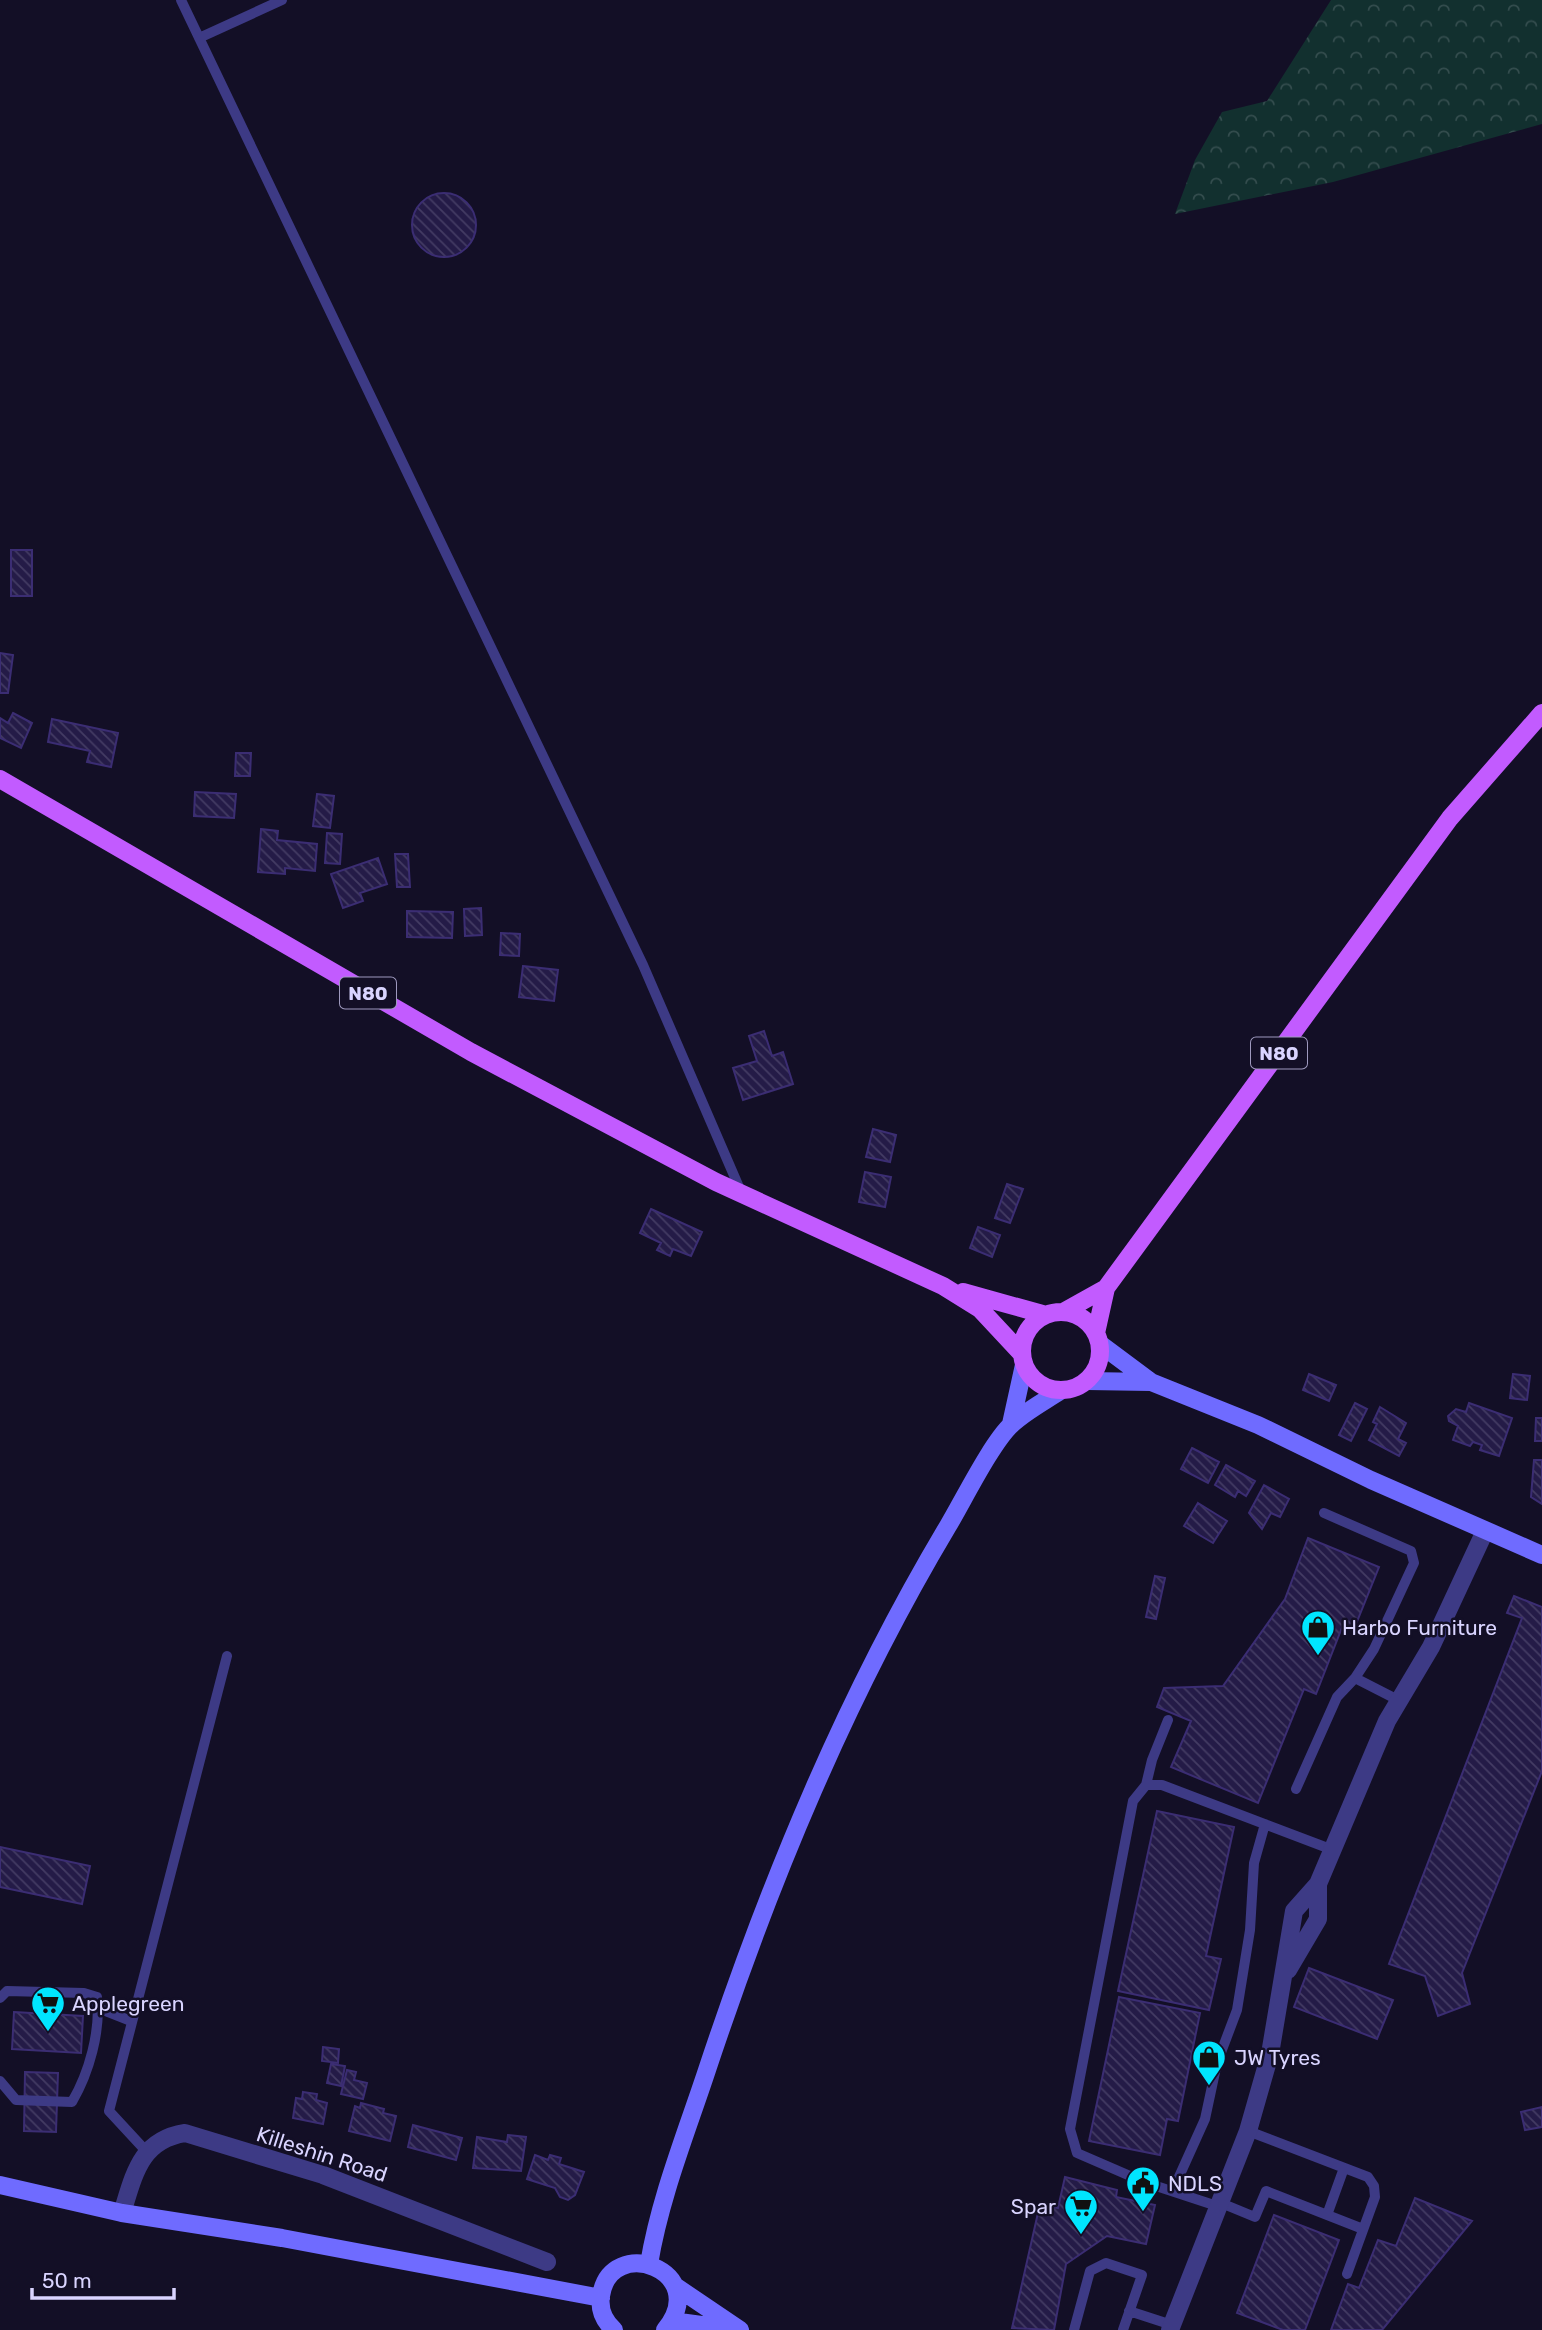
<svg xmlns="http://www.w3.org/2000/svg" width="1542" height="2330" viewBox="0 0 1542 2330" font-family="Rubik,sans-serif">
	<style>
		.forest { fill: url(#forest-crowns) }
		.building { fill: url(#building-back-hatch); stroke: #3b2d73; stroke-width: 2 }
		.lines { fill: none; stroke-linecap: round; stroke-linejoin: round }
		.lane { stroke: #3d3a85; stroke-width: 10 }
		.street { stroke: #3d3a85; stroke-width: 18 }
		.secondary { stroke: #6f6bff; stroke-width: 18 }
		.primary { stroke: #c25bff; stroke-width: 18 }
		.labels { text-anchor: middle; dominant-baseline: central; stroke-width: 5; stroke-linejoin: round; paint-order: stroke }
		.shield { fill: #130f26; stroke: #9e99be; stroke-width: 2 }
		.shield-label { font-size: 19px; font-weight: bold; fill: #d9d4ff }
		.poi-label { font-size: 21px; fill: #d9d4ff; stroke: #130f26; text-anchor: start }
		.street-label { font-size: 21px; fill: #d9d4ff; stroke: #130f26 }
	</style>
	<defs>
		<pattern id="forest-crowns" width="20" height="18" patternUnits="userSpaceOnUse" patternTransform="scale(1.75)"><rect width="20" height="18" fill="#12302f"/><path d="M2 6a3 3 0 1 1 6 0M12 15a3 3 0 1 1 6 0" fill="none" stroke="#344d4e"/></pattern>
		<pattern id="building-back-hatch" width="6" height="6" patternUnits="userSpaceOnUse" patternTransform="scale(1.75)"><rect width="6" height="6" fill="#241b47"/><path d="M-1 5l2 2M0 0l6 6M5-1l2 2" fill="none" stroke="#433b63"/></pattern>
	</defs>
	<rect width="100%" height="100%" fill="#130f26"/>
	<path class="forest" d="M 1331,0 L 1542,0 L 1542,124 L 1333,182 L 1175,214 L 1195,160 L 1222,112 L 1267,101 Z"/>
	<path class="building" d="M412 225a32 32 0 1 1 64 0a32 32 0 1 1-64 0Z
		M 11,550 L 32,550 L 32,596 L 11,596 Z
		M 0,653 L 13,655 L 8,693 L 0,693 Z
		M 13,713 L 32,723 L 21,748 L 0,738 L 0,718 L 8,723 Z
		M 52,719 L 118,733 L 111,767 L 87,762 L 90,751 L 48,742 Z
		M 236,753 L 251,753 L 250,776 L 235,776 Z
		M 195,792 L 236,794 L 234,818 L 194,816 Z
		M 317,794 L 334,796 L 330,828 L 313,826 Z
		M 261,829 L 278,831 L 277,840 L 317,844 L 315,871 L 285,868 L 285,874 L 258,872 Z
		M 327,833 L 342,834 L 340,864 L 325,863 Z
		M 395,854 L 408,854 L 410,887 L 397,887 Z
		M 378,858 L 387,884 L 360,893 L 363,901 L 343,908 L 331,874 Z
		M 481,908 L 482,935 L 465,936 L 464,909 Z
		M 407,911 L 453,912 L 452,938 L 407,937 Z
		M 501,933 L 520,934 L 519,956 L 500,955 Z
		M 523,966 L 558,970 L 554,1001 L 519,997 Z
		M 764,1031 L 772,1056 L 783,1052 L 793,1084 L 743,1100 L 733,1068 L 757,1061 L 749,1036 Z
		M 873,1129 L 896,1135 L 890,1162 L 866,1157 Z
		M 865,1172 L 891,1177 L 885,1207 L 859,1202 Z
		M 1007,1184 L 1023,1189 L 1010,1223 L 995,1218 Z
		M 651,1209 L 702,1232 L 691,1256 L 673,1249 L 670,1256 L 657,1250 L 661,1243 L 640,1233 Z
		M 978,1227 L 1000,1235 L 992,1257 L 970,1248 Z
		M 1309,1374 L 1336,1385 L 1329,1401 L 1303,1390 Z
		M 1513,1374 L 1530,1376 L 1527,1400 L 1510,1398 Z
		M 1355,1403 L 1367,1409 L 1351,1441 L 1339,1435 Z
		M 1469,1403 L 1512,1418 L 1499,1456 L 1480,1450 L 1482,1445 L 1473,1442 L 1470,1446 L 1453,1440 L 1458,1426 L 1449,1421 L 1448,1416 L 1456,1409 L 1466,1412 Z
		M 1380,1407 L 1406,1423 L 1398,1439 L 1406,1443 L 1399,1456 L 1369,1440 L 1377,1424 L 1373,1422 Z
		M 1536,1418 L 1542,1418 L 1542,1441 L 1535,1441 Z
		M 1192,1448 L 1219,1462 L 1208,1483 L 1181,1469 Z
		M 1534,1460 L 1542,1460 L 1542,1504 L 1531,1497 Z
		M 1226,1465 L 1255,1481 L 1246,1496 L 1238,1491 L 1235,1497 L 1215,1485 Z
		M 1264,1485 L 1289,1499 L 1280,1517 L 1271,1513 L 1262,1529 L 1249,1513 Z
		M 1198,1503 L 1227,1521 L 1213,1543 L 1184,1526 Z
		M 1308,1538 L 1379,1567 L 1354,1629 L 1343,1625 L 1316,1694 L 1304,1689 L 1258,1803 L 1171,1767 L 1191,1721 L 1157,1707 L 1164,1688 L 1223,1686 L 1285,1599 Z
		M 1155,1576 L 1165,1578 L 1156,1619 L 1146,1617 Z
		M 1514,1596 L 1542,1607 L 1542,1771 L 1462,1973 L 1470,2004 L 1438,2016 L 1425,1976 L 1389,1964 L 1522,1618 L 1507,1613 Z
		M 1157,1811 L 1234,1827 L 1206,1956 L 1221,1959 L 1209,2010 L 1118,1991 Z
		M 0,1847 L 90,1866 L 82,1904 L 0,1887 Z
		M 1309,1968 L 1393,2000 L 1377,2039 L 1294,2007 Z
		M 1119,1997 L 1200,2013 L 1178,2121 L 1167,2119 L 1160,2155 L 1089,2141 Z
		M 14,2012 L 83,2016 L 81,2053 L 12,2049 Z
		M 323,2047 L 339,2049 L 338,2063 L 322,2061 Z
		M 331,2064 L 345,2066 L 341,2086 L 327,2083 Z
		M 347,2070 L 356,2072 L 354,2080 L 367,2083 L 363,2099 L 341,2094 Z
		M 25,2072 L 58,2073 L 56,2132 L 24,2131 Z
		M 303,2092 L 317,2094 L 316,2100 L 327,2103 L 323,2124 L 293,2118 L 296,2098 L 302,2099 Z
		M 361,2103 L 384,2109 L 383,2113 L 396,2116 L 390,2141 L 349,2131 L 355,2106 L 360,2108 Z
		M 1542,2107 L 1542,2127 L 1525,2130 L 1521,2112 Z
		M 413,2125 L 462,2138 L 456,2160 L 408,2147 Z
		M 508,2135 L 526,2137 L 521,2171 L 473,2168 L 477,2137 L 507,2142 Z
		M 535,2155 L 548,2160 L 550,2155 L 561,2158 L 559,2164 L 584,2172 L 575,2195 L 568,2200 L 560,2197 L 555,2188 L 527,2179 Z
		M 1065,2177 L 1117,2190 L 1116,2197 L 1155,2205 L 1146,2244 L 1107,2236 L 1066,2264 L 1054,2330 L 1012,2328 L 1040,2204 L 1058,2208 Z
		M 1415,2198 L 1472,2221 L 1382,2330 L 1331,2330 L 1348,2284 L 1359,2288 L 1378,2240 L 1396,2246 Z
		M 1274,2215 L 1339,2240 L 1305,2330 L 1283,2330 L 1237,2313 Z"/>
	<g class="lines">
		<path class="lane" d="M 181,0 L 643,965 L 742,1194
			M 199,38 L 282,0
			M 1355,1678 L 1400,1701
			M 1168,1720 L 1152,1760 L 1146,1785 L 1133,1801 L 1070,2129 L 1077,2153 L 1144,2182 L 1220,2207
			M 1146,1785 L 1162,1785 L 1333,1850
			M 1296,1789 L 1337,1697 L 1355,1678 L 1374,1649 L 1414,1563 L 1411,1551 L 1324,1513
			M 0,1998 L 7,1991 L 84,1993 L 97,1997 C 101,2031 89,2073 72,2102 L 16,2100 L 0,2081
			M 98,2008 L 131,2021
			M 1248,2131 L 1368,2177 L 1374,2186 L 1375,2197 L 1347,2274
			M 146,2151 L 109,2111 L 227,1656
			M 1173,2190 L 1205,2119 L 1217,2063 L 1237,2010 L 1250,1930 L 1254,1863 L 1265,1824
			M 1221,2203 L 1255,2217 L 1266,2191 L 1363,2229
			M 1327,2215 L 1344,2168
			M 1129,2311 L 1172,2325
			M 1074,2330 L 1090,2271 L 1106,2263 L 1142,2275 L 1123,2330"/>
		<path class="street" d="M 1288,1970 L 1318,1919 L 1318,1884
			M 122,2213 C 134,2175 140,2140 185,2133 L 323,2175 L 547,2262
			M 1170,2330 L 1248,2131 L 1270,2054 L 1294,1911 L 1318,1884 L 1387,1721 L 1431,1647 L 1485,1531"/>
		<path class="secondary" d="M 1100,1344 L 1151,1382 L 1258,1425 L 1371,1480 L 1542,1555
			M 1087,1381 L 1151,1382
			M 1011,1424 L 1024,1365
			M 0,2185 L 122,2213 L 282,2238 L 601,2298
			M 649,2264 C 660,2197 687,2131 708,2067 C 771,1878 846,1697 948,1526 C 963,1501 992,1442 1012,1424 C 1026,1411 1045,1401 1060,1391
			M 675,2286 L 740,2330
			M 672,2321 L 731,2329
			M 614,2330 C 604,2321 599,2309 601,2296 C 610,2233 713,2271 665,2330"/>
		<path class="primary" d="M 0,779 L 471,1052 L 716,1182 L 943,1286 L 980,1309 L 1022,1354
			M 963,1292 L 1046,1315
			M1022 1351a39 39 0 1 1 78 0a39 39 0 1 1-78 0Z
			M 1063,1312 L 1106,1288
			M 1096,1333 L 1106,1288 L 1450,818 L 1542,713"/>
	</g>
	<defs>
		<g id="shop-pin" transform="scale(1.75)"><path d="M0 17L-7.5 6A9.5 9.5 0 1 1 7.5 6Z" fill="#00e5ff" stroke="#130f26"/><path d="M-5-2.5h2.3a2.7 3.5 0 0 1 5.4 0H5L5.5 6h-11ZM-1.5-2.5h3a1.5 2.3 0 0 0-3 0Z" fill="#111"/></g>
		<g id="supermarket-pin" transform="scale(1.75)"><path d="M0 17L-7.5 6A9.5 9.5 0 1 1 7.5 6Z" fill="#00e5ff" stroke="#130f26"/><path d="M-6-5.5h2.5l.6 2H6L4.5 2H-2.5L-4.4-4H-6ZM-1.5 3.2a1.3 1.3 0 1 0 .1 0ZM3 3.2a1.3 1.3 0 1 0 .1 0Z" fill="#111"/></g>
		<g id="civic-pin" transform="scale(1.75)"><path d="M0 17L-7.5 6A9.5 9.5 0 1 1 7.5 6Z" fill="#00e5ff" stroke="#130f26"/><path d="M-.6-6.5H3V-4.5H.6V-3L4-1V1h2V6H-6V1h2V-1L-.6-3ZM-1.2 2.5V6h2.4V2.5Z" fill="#111"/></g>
	</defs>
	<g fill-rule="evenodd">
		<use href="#shop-pin" x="1318" y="1627"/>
		<use href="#supermarket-pin" x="48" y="2003"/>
		<use href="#shop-pin" x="1209" y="2057"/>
		<use href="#civic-pin" x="1143" y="2183"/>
		<use href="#supermarket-pin" x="1081" y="2206"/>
	</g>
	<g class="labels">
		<g class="shield">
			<rect x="340" y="977.5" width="56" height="31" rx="5"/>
			<rect x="1251" y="1037.5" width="56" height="31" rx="5"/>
		</g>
		<g class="shield-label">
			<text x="368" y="993">N80</text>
			<text x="1279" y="1053">N80</text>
		</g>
		<g class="poi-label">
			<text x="1342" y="1627">Harbo Furniture</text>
			<text x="72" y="2003">Applegreen</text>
			<text x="1234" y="2057">JW Tyres</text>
			<text x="1168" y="2183">NDLS</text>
			<text x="1056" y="2206" text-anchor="end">Spar</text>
		</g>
		<g class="street-label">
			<text transform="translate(322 2154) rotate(18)">Killeshin Road</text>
		</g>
	</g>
	<path d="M32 2288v10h142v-10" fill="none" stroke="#d9d4ff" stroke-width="3.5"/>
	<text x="42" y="2288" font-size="21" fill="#d9d4ff" stroke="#130f26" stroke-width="5" paint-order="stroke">50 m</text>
</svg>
